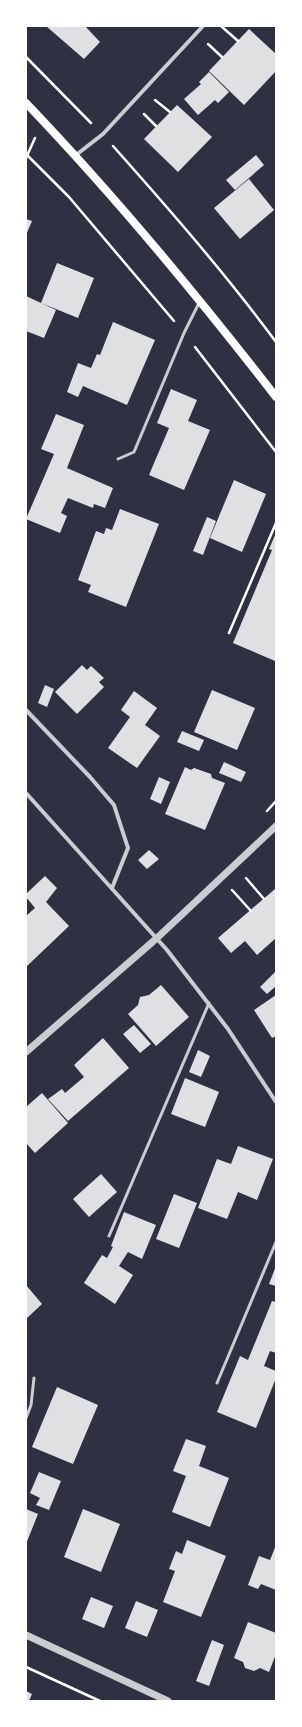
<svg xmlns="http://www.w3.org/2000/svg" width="302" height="1727" viewBox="0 0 302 1727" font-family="'Public Sans',sans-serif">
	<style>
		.building { fill: #e0e0e3 }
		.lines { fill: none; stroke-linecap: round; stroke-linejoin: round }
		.path { stroke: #fff; stroke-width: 2.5 }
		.service { stroke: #caccd0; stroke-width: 3 }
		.minor { stroke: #caccd0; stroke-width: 4 }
		.tertiary { stroke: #caccd0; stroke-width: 7 }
		.secondary { stroke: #fff; stroke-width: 8 }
	</style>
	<rect width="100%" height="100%" fill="#2d3142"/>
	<path class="building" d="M 46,26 L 85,26 L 100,42 L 84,59 Z
		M 249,29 L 276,54 L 276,71 L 244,105 L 209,71 Z
		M 209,72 L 229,92 L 218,103 L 215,100 L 198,115 L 184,99 L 201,84 L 199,82 Z
		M 177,105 L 212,137 L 178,172 L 144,139 Z
		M 256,155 L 264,165 L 235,190 L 226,180 Z
		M 249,179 L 274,210 L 240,239 L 214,208 Z
		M 26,219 L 32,221 L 26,235 Z
		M 57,263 L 94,278 L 78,318 L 41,303 Z
		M 26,296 L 56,310 L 44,338 L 26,331 Z
		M 113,322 L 155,340 L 127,405 L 83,386 L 78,397 L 67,392 L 78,363 L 91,368 L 97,354 L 100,355 Z
		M 171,389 L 197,400 L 188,421 L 210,430 L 184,490 L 149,475 L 169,428 L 157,423 Z
		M 56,414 L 84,425 L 67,468 L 113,488 L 105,508 L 94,504 L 93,508 L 68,498 L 61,513 L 67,516 L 60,533 L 26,519 L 54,454 L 41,449 Z
		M 234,480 L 266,494 L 242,552 L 210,538 Z
		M 120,509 L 159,524 L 126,607 L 88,592 L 91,585 L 78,580 L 96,531 L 104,534 L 106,528 L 112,530 Z
		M 207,517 L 216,521 L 203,555 L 193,551 Z
		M 276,533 L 276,658 L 275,661 L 233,643 L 272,550 L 269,549 Z
		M 82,665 L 87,670 L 91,666 L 104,678 L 99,682 L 104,687 L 77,714 L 55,692 Z
		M 45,685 L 54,689 L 47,707 L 38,703 Z
		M 212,690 L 255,708 L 237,750 L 194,732 Z
		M 134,691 L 157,708 L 145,725 L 160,736 L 137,768 L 108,748 L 130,717 L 121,710 Z
		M 182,731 L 204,740 L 199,751 L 177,742 Z
		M 224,762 L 246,772 L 241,782 L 219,773 Z
		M 185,767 L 191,770 L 194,768 L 211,774 L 212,778 L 225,783 L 205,830 L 165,814 Z
		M 159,777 L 170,782 L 161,804 L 150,799 Z
		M 149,850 L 159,859 L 147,869 L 138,860 Z
		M 45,876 L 57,888 L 46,902 L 69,926 L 26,967 L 26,916 L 35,908 L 26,897 L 26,894 Z
		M 275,889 L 276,938 L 257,955 L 245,941 L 231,953 L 218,938 Z
		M 275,972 L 276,986 L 267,994 L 260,987 Z
		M 161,985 L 189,1017 L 156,1046 L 128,1014 L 138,1005 L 140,997 L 149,995 Z
		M 276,995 L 276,1036 L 272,1038 L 254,1010 Z
		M 134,1025 L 151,1044 L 140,1053 L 123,1034 Z
		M 103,1038 L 129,1068 L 68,1121 L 48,1099 L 62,1089 L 65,1093 L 84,1077 L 74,1065 Z
		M 198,1050 L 210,1056 L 201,1077 L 189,1072 Z
		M 185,1078 L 219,1092 L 205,1127 L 171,1114 Z
		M 42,1093 L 68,1123 L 35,1153 L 26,1143 L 26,1107 Z
		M 238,1146 L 273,1159 L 257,1200 L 238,1192 L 227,1219 L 198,1208 L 217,1159 L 231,1164 Z
		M 101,1174 L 117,1192 L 89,1217 L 73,1199 Z
		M 174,1194 L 197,1203 L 179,1248 L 156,1239 Z
		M 124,1212 L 156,1225 L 142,1259 L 128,1252 L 119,1266 L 133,1275 L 115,1304 L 84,1283 L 102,1255 L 107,1258 L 113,1247 L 111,1246 Z
		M 276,1266 L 276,1286 L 269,1284 Z
		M 26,1285 L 42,1304 L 26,1319 Z
		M 272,1301 L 276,1302 L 276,1353 L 270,1351 L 264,1366 L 276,1371 L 276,1378 L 256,1428 L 217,1412 L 240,1356 L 248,1360 Z
		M 57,1387 L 98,1405 L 73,1464 L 32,1447 Z
		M 186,1439 L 206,1446 L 199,1466 L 229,1478 L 210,1527 L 172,1512 L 186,1476 L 173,1471 Z
		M 39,1472 L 61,1481 L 49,1510 L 36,1505 L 40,1498 L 30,1493 Z
		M 26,1509 L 38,1514 L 26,1544 Z
		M 83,1509 L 120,1524 L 101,1572 L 64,1557 Z
		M 187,1540 L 226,1556 L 201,1617 L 163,1602 L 175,1571 L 169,1569 L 176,1551 L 182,1554 Z
		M 276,1545 L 276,1590 L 261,1584 L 258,1589 L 248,1585 L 259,1556 L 270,1560 Z
		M 91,1597 L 113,1606 L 104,1628 L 82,1619 Z
		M 136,1601 L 158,1610 L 147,1637 L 125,1628 Z
		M 248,1622 L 276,1633 L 276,1654 L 269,1672 L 260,1668 L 254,1671 L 245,1668 L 243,1662 L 234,1658 Z
		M 212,1640 L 224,1645 L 209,1686 L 196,1681 Z
		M 26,1691 L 32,1694 L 29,1701 L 26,1701 Z"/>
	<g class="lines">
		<path class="path" d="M 221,26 L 238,41
			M 208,44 L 222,57
			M 26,57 L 91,123
			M 155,100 L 170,112
			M 144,114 L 156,126
			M 113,146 C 169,209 225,273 276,342
			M 26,154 L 69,197 L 174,321
			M 26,158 L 35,138
			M 195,347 L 276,452
			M 229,633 L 276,523
			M 267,811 L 276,801
			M 246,878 L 264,899
			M 232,890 L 251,911
			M 26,1667 L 100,1701"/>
		<path class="service" d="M 118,459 L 134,452 L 184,333 L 199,303
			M 109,1236 L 209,1003
			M 217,1383 L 276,1242
			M 26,1418 L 31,1405 L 34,1378"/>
		<path class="minor" d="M 76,155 L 103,134 L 203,26
			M 26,710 L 90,777 L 114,805 L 128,848 L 112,888
			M 26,793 L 167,950 L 228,1029 L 276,1102"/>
		<path class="tertiary" d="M 26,1052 L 157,938 L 276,826
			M 26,1635 L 168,1701"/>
		<path class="secondary" d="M 26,103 C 115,196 197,295 276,397"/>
	</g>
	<rect width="302" height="1727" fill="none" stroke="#ffffff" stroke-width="54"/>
</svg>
